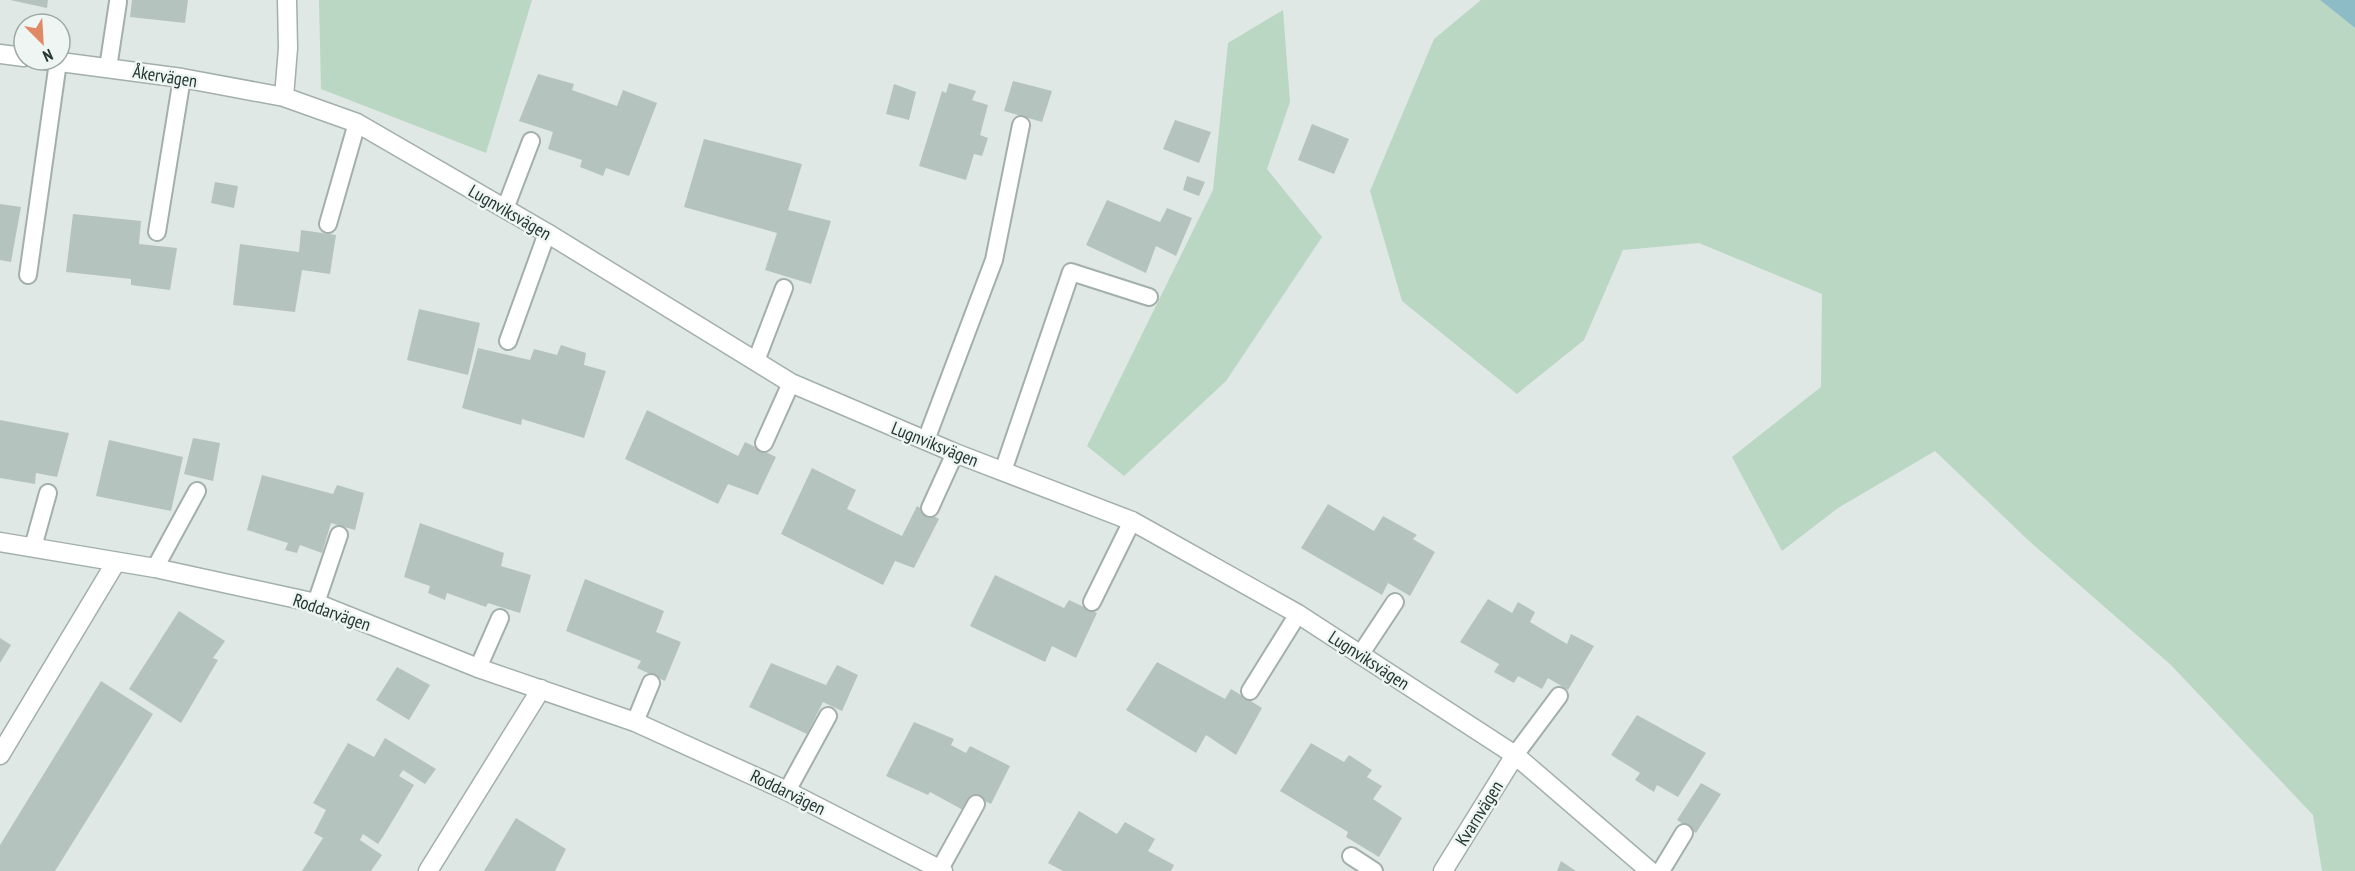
<svg xmlns="http://www.w3.org/2000/svg" width="2355" height="871" viewBox="0 0 2355 871" font-family="'PT Sans Narrow',sans-serif">
	<style>
		.green { fill: #bad7c3 }
		.water { fill: #8dbcc7 }
		.building { fill: #b5c3be }
		.lines { fill: none; stroke-linecap: round; stroke-linejoin: round }
		.service-casing { stroke: #a3afac; stroke-width: 20 }
		.minor-casing { stroke: #a3afac; stroke-width: 21 }
		.service { stroke: #fff; stroke-width: 16 }
		.minor { stroke: #fff; stroke-width: 18 }
		.labels { text-anchor: middle; dominant-baseline: central; stroke-width: 5; stroke-linejoin: round; paint-order: stroke }
		.street-label { font-size: 18px; fill: #223632; stroke: #eff5f2 }
	</style>
	<rect width="100%" height="100%" fill="#dfe8e5"/>
	<path class="green" d="M 319,0 L 532,0 L 486,153 L 321,89 Z
		M 1481,0 L 2320,0 L 2355,28 L 2355,871 L 2322,871 L 2313,815 L 2171,665 L 2027,539 L 1935,451 L 1838,508 L 1782,551 L 1732,457 L 1821,387 L 1822,294 L 1699,243 L 1623,250 L 1584,340 L 1517,394 L 1402,301 L 1370,191 L 1434,39 Z
		M 1283,10 L 1290,102 L 1267,169 L 1322,237 L 1226,381 L 1124,476 L 1087,446 L 1213,190 L 1228,43 Z"/>
	<path class="water" d="M 2320,0 L 2355,0 L 2355,28 Z"/>
	<path class="building" d="M 10,0 L 48,0 L 47,8 Z
		M 132,0 L 188,0 L 185,23 L 130,17 Z
		M 538,74 L 574,84 L 572,90 L 617,106 L 623,90 L 657,103 L 629,176 L 606,168 L 603,176 L 580,167 L 582,160 L 548,149 L 553,132 L 519,121 Z
		M 1013,81 L 1052,91 L 1042,122 L 1004,111 Z
		M 949,83 L 976,91 L 972,100 L 988,105 L 980,135 L 988,138 L 982,156 L 974,154 L 966,180 L 919,166 L 942,91 L 946,93 Z
		M 894,84 L 916,92 L 909,120 L 886,114 Z
		M 1175,120 L 1211,132 L 1199,163 L 1163,149 Z
		M 1312,124 L 1349,139 L 1334,174 L 1298,160 Z
		M 704,139 L 802,164 L 788,210 L 831,221 L 811,284 L 765,270 L 777,233 L 684,207 Z
		M 1187,176 L 1205,182 L 1199,196 L 1183,190 Z
		M 215,182 L 238,186 L 234,208 L 211,203 Z
		M 1107,200 L 1160,222 L 1167,208 L 1192,218 L 1176,256 L 1156,246 L 1146,273 L 1086,245 Z
		M 0,204 L 21,207 L 11,262 L 0,260 Z
		M 73,214 L 141,221 L 139,244 L 177,248 L 170,290 L 131,285 L 131,279 L 66,272 Z
		M 301,230 L 336,235 L 330,274 L 302,270 L 295,312 L 233,305 L 240,244 L 299,252 Z
		M 419,309 L 480,323 L 468,375 L 407,360 Z
		M 561,345 L 586,353 L 584,365 L 606,371 L 584,438 L 522,419 L 521,425 L 462,408 L 478,348 L 530,360 L 534,349 L 557,355 Z
		M 647,410 L 738,456 L 745,442 L 776,457 L 758,495 L 728,484 L 718,504 L 625,459 Z
		M 0,420 L 69,433 L 57,477 L 36,473 L 35,484 L 0,478 Z
		M 193,438 L 220,443 L 213,481 L 184,474 Z
		M 109,440 L 183,457 L 171,511 L 96,496 Z
		M 812,468 L 856,490 L 847,509 L 902,536 L 917,506 L 939,519 L 914,568 L 895,561 L 883,585 L 781,534 Z
		M 262,475 L 333,494 L 337,485 L 364,493 L 355,530 L 331,523 L 322,553 L 300,545 L 297,553 L 285,550 L 288,543 L 247,530 Z
		M 1328,504 L 1374,531 L 1383,516 L 1417,535 L 1413,539 L 1435,552 L 1410,596 L 1388,583 L 1382,595 L 1301,548 Z
		M 420,523 L 504,553 L 501,566 L 531,575 L 520,613 L 488,603 L 486,607 L 447,593 L 445,600 L 428,593 L 430,586 L 404,577 Z
		M 995,575 L 1064,608 L 1069,600 L 1097,613 L 1076,658 L 1052,646 L 1045,662 L 970,626 Z
		M 585,579 L 664,611 L 656,632 L 681,642 L 665,681 L 637,668 L 641,661 L 566,631 Z
		M 1488,599 L 1512,613 L 1518,602 L 1535,612 L 1530,622 L 1567,644 L 1571,634 L 1594,646 L 1568,690 L 1548,678 L 1542,689 L 1518,676 L 1514,683 L 1494,672 L 1499,664 L 1460,642 Z
		M 179,611 L 225,641 L 213,658 L 218,660 L 181,723 L 129,689 Z
		M 0,638 L 11,645 L 0,663 Z
		M 1157,662 L 1225,699 L 1231,689 L 1262,708 L 1236,755 L 1206,735 L 1196,753 L 1126,710 Z
		M 771,663 L 826,685 L 837,665 L 858,675 L 842,711 L 823,702 L 807,734 L 749,707 Z
		M 397,667 L 430,685 L 409,720 L 376,700 Z
		M 101,681 L 153,714 L 55,871 L 0,871 L 0,845 Z
		M 1637,715 L 1706,753 L 1678,797 L 1657,785 L 1654,792 L 1635,780 L 1640,773 L 1611,755 Z
		M 914,722 L 954,739 L 951,745 L 966,753 L 970,746 L 1010,766 L 991,804 L 972,795 L 963,810 L 930,792 L 928,795 L 886,776 Z
		M 385,738 L 436,769 L 425,784 L 403,770 L 399,776 L 414,785 L 384,835 L 378,844 L 363,834 L 360,840 L 382,855 L 371,871 L 302,871 L 323,838 L 314,833 L 326,810 L 313,803 L 348,743 L 374,757 Z
		M 1311,743 L 1344,762 L 1349,755 L 1372,770 L 1367,777 L 1382,786 L 1373,799 L 1402,818 L 1379,857 L 1346,837 L 1348,832 L 1280,791 Z
		M 1701,783 L 1721,794 L 1696,833 L 1677,820 Z
		M 1079,811 L 1117,834 L 1125,822 L 1155,839 L 1148,851 L 1174,865 L 1171,871 L 1063,871 L 1048,863 Z
		M 516,818 L 566,849 L 555,871 L 484,871 Z
		M 1561,861 L 1576,871 L 1557,871 Z"/>
	<g class="lines">
		<g class="service-casing">
			<path id="service" d="M 108,68 L 118,2
				M 505,209 L 531,141
				M 328,224 L 357,123
				M 157,232 L 182,78
				M 28,275 L 58,62
				M 508,341 L 547,233
				M 756,361 L 784,288
				M 926,440 L 994,260 L 1021,125
				M 764,443 L 791,383
				M 1003,471 L 1071,272 L 1149,297
				M 930,508 L 955,453
				M 33,547 L 48,493
				M 155,568 L 197,491
				M 1092,602 L 1132,521
				M 316,603 L 339,535
				M 1360,655 L 1395,602
				M 478,668 L 500,618
				M 1250,691 L 1298,614
				M 635,722 L 651,683
				M 1515,755 L 1559,696
				M 787,791 L 828,716
				M 1351,856 L 1374,871
				M 940,869 L 976,804
				M 1661,871 L 1684,833"/>
		</g>
		<g class="minor-casing">
			<path id="minor" d="M 287,0 L 288,48 L 284,97 L 357,123 L 547,233 L 791,383 L 955,453 L 1132,521 L 1298,614 L 1515,755 L 1650,871
				M 0,54 L 24,57
				M 45,60 L 182,78 L 284,97
				M 0,542 L 155,568 L 316,603 L 478,668 L 635,722 L 787,791 L 943,871
				M 0,755 L 116,562
				M 428,871 L 541,689
				M 1443,871 L 1515,755"/>
		</g>
		<use href="#service" class="service"/>
		<use href="#minor" class="minor"/>
	</g>
	<g class="labels">
		<g class="street-label">
			<text transform="translate(165 76) rotate(9)">Åkervägen</text>
			<text transform="translate(510 212) rotate(30)">Lugnviksvägen</text>
			<text transform="translate(935 444) rotate(22)">Lugnviksvägen</text>
			<text transform="translate(332 612) rotate(19)">Roddarvägen</text>
			<text transform="translate(1369 660) rotate(33)">Lugnviksvägen</text>
			<text transform="translate(788 792) rotate(26)">Roddarvägen</text>
			<text transform="translate(1479 813) rotate(-58)">Kvarnvägen</text>
		</g>
	</g>
	<g transform="translate(42 42) rotate(156)"><circle r="28" fill="#eff5f2" stroke="#9da9a5" stroke-width="1.5"/>
	<path d="M0-4.5L10 22L0 15L-10 22Z" fill="#e18865"/>
	<text y="-9" font-size="16" font-weight="bold" text-anchor="middle" fill="#223632">N</text>
	</g>
</svg>
